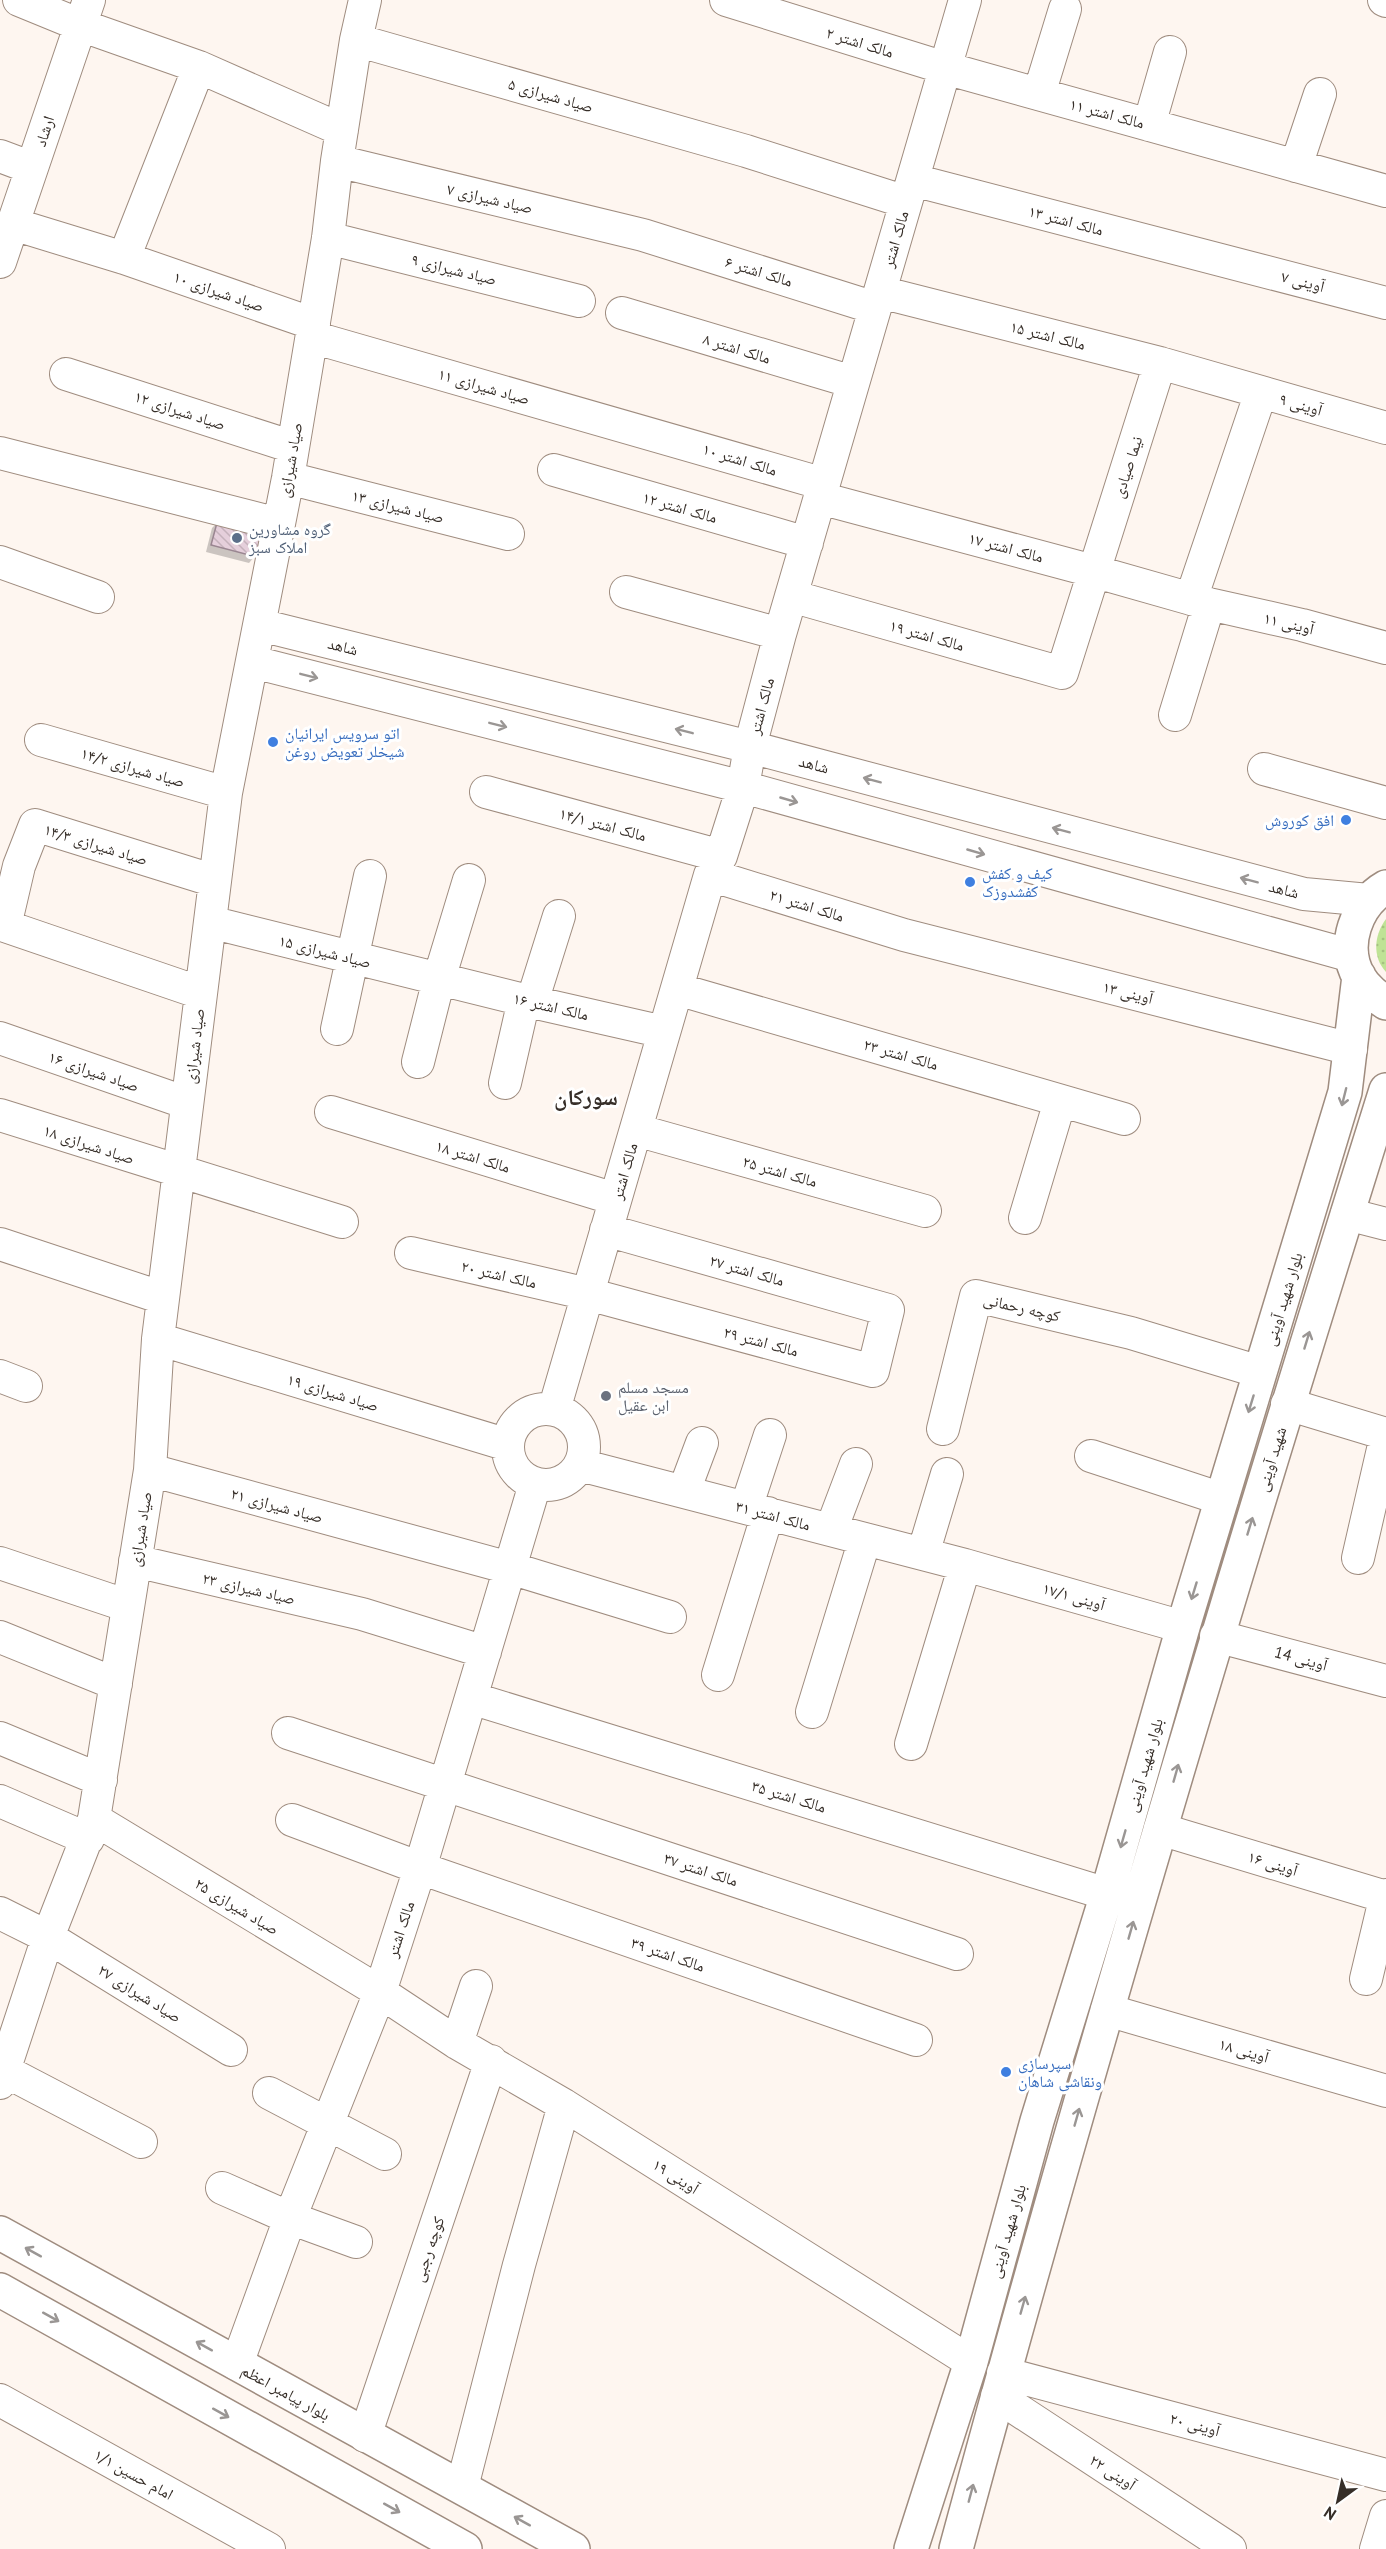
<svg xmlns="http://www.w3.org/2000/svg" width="1386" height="2549" viewBox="0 0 1386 2549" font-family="'PT Sans','Noto Naskh Arabic',sans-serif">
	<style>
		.grass { fill: url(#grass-dots) }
		.shadow { fill: #0003 }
		.building { fill: url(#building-back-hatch); stroke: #9a8691; stroke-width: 1.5 }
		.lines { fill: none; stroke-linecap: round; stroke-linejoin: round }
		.minor-casing { stroke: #9f8c7f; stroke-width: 34 }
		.major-casing { stroke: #9f8c7f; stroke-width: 36 }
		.minor { stroke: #fff; stroke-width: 32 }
		.major { stroke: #fff; stroke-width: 33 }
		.oneway { stroke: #9a9694 }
		.service-dot { fill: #5c6f8a; stroke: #fff; stroke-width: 2 }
		.shop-dot { fill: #3f7fe0; stroke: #fff; stroke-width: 2 }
		.worship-dot { fill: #6b7280; stroke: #fff; stroke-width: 2 }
		.labels { text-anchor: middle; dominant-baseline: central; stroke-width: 6; stroke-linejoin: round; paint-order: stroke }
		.street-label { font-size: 16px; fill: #362e28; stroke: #fff }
		.service-label { font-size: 16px; fill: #4e5e75; stroke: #fff; text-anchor: start }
		.shop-label { font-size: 16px; fill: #366cbe; stroke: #fff; text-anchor: start }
		.worship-label { font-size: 16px; fill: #5b616d; stroke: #fff; text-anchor: start }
		.district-label { font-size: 22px; font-weight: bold; fill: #362e28; stroke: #fff }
	</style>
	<defs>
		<pattern id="grass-dots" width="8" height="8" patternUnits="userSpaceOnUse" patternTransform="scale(1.5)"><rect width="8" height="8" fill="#bfe395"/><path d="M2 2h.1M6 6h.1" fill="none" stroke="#a5c380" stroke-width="1.8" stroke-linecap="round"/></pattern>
		<pattern id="building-back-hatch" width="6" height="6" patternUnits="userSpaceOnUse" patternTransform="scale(1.5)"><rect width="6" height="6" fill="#e5cfdb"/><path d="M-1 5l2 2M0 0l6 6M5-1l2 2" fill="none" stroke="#c5b2bc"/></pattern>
	</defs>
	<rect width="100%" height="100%" fill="#fef6f0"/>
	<path class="grass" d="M 1386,919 L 1386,972 C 1372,957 1374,935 1386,919 Z"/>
	<path class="shadow" d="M 219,521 L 255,556 L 249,563 L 206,552 L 212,528 Z"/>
	<path class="building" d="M 218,519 L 263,531 L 257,557 L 211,545 Z"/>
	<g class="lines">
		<g class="minor-casing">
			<path id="minor" d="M 19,0 L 80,25 L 199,67 L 342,130
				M 726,0 L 945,68 L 1386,191
				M 1384,0 L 1386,1
				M 356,40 L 746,151 L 906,202
				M 1039,94 L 1065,9
				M 1149,125 L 1170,52
				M 0,156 L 32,168
				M 337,161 L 643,235 L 875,308
				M 1296,166 L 1320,94
				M 913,180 L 1386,303
				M 13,224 L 124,258 L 314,324
				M 328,238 L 579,301
				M 124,258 L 199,67
				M 0,262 L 89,0
				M 880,292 L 1160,363 L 1386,428
				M 622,313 L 853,382
				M 312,337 L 824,484
				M 66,374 L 293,447
				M 0,453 L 278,524
				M 554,470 L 807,543
				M 288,478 L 508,534
				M 820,498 L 1093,571 L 1209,604 L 1302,625 L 1386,648
				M 0,562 L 98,597
				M 626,592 L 780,634
				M 791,596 L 1062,673 L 1160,363
				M 1191,599 L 1261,392
				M 260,625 L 750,747 L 1304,894 L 1369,900
				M 253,662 L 743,787 L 1352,956
				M 1175,715 L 1209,604
				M 41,740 L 226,793
				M 1264,769 L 1386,803
				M 486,792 L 721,856
				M 710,875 L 904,935 L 1351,1049
				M 210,922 L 532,1002 L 664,1032
				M 677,989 L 1124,1119
				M 201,993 L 5,926 L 19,866 L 35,825 L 215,881
				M 532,1002 L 559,916
				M 337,1029 L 370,876
				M 0,1038 L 187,1103
				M 418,1062 L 439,979 L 469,880
				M 505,1083 L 524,1000
				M 331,1112 L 615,1199
				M 0,1115 L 342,1222
				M 636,1130 L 925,1211
				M 1347,1214 L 1386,1224
				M 1025,1218 L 1060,1101
				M 0,1244 L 163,1298
				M 411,1253 L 588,1294 L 873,1371 L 888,1310 L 606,1230
				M 158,1339 L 508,1445
				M 0,1376 L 26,1386
				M 1287,1404 L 1386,1434
				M508 1447a38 38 0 1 1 76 0a38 38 0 1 1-76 0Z
				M 554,1410 L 710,875 L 721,856 L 743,787 L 750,747 L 780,634 L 965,0
				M 943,1429 L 976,1296 L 1131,1333 L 1260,1372
				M 1091,1456 L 1222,1499
				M 580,1465 L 965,1565 L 1183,1627
				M 150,1470 L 510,1568 L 670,1617
				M 684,1491 L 702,1443
				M 746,1508 L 770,1435
				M 831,1530 L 856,1464
				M 923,1554 L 947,1474
				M 1358,1558 L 1386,1436
				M 135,1561 L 362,1614 L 485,1652
				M 0,1563 L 128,1606
				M 1216,1636 L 1386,1681
				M 0,1637 L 116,1684
				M 718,1675 L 768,1513
				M 471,1698 L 1107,1894
				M 812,1712 L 865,1539
				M 288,1733 L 957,1954
				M 0,1738 L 101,1780
				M 911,1744 L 965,1565
				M 0,1801 L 88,1839
				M 94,1819 L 380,1992 L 457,2043 L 564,2105 L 971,2362
				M 292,1820 L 420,1868 L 916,2040
				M 1160,1829 L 1386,1897
				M 0,1913 L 48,1937 L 231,2050
				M 1366,1979 L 1386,1895
				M 1107,2010 L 1386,2091
				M 457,2043 L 476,1986
				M 5,2071 L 141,2142
				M 0,2083 L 48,1937 L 94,1819 L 150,1470 L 158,1339 L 226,793 L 288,478 L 328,238 L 337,161 L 356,40 L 365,0
				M 269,2093 L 385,2154
				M 222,2188 L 290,2218 L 356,2242
				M 237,2364 L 290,2218 L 380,1992 L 420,1868 L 535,1484
				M 1003,2373 L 1386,2475
				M 997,2396 L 1230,2549
				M 0,2400 L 269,2549
				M 365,2436 L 491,2061
				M 462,2487 L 519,2265 L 564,2105
				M 1376,2549 L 1386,2516"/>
		</g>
		<g class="major-casing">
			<path id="major" d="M 1386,887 C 1356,904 1341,946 1359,977 C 1366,989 1376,996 1386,1003
				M 0,2233 L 573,2549
				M 0,2290 L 465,2549
				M 911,2549 L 971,2362 L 1037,2121 L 1107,1894 L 1183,1627 L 1345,1092 L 1359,976
				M 956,2549 C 1088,2060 1234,1574 1386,1090"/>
		</g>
		<use href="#minor" class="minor"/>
		<use href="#major" class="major"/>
	</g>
	<defs><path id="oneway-shaft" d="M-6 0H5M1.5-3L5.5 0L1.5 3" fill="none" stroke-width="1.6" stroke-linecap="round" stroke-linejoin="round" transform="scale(1.5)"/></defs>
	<g class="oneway">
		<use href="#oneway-shaft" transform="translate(309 676) rotate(14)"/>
		<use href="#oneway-shaft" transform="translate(498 725) rotate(14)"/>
		<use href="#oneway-shaft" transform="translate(684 731) rotate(-166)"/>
		<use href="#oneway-shaft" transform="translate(872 780) rotate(-165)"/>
		<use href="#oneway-shaft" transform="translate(789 800) rotate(16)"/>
		<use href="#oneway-shaft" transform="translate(1061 830) rotate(-165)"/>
		<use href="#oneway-shaft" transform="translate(976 852) rotate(16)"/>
		<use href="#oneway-shaft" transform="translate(1249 880) rotate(-165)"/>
		<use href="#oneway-shaft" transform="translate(1344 1097) rotate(104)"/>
		<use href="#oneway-shaft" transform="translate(1307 1340) rotate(-73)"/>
		<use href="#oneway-shaft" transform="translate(1251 1404) rotate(107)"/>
		<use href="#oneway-shaft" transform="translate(1250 1526) rotate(-73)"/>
		<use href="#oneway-shaft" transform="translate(1194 1591) rotate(107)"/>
		<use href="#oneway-shaft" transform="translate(1176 1773) rotate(-74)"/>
		<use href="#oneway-shaft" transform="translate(1123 1839) rotate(106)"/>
		<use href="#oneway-shaft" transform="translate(1131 1930) rotate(-74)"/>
		<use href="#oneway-shaft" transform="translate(1077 2117) rotate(-74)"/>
		<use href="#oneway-shaft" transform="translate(33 2252) rotate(-151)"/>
		<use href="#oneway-shaft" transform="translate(1023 2305) rotate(-74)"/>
		<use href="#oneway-shaft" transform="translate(51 2317) rotate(29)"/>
		<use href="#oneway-shaft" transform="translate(204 2346) rotate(-151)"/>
		<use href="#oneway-shaft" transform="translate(221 2413) rotate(29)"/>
		<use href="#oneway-shaft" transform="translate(971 2493) rotate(-75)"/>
		<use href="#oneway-shaft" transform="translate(392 2508) rotate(29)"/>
		<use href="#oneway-shaft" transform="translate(522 2521) rotate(-151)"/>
	</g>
	<circle class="service-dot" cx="237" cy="538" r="6"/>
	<g class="shop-dot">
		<circle cx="273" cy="742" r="6"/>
		<circle cx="1346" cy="820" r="6"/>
		<circle cx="970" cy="882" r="6"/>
		<circle cx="1006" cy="2072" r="6"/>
	</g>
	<circle class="worship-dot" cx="606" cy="1396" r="6"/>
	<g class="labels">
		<g class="street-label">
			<text transform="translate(860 42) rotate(17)">مالک اشتر ۲</text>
			<text transform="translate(551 95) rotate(16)">صیاد شیرازی ۵</text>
			<text transform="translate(1107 113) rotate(15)">مالک اشتر ۱۱</text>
			<text transform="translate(44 131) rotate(-72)">ارشاد</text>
			<text transform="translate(490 198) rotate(13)">صیاد شیرازی ۷</text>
			<text transform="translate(1066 220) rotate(15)">مالک اشتر ۱۳</text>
			<text transform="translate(895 239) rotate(-74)">مالک اشتر</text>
			<text transform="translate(454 269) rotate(14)">صیاد شیرازی ۹</text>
			<text transform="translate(759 271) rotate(17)">مالک اشتر ۶</text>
			<text transform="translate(1303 281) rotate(14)">۷ آوینی</text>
			<text transform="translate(219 291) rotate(19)">صیاد شیرازی ۱۰</text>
			<text transform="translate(1048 335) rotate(14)">مالک اشتر ۱۵</text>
			<text transform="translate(737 348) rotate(17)">مالک اشتر ۸</text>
			<text transform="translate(484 386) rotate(16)">صیاد شیرازی ۱۱</text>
			<text transform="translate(1301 404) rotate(16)">۹ آوینی</text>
			<text transform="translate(180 410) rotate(18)">صیاد شیرازی ۱۲</text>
			<text transform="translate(740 459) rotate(17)">مالک اشتر ۱۰</text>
			<text transform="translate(290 460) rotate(-80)">صیاد شیرازی</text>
			<text transform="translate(1127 467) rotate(-72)">نیما صیادی</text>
			<text transform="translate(398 506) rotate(14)">صیاد شیرازی ۱۳</text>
			<text transform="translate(680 507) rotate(16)">مالک اشتر ۱۲</text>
			<text transform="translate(1006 547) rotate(15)">مالک اشتر ۱۷</text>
			<text transform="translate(1289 623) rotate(13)">۱۱ آوینی</text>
			<text transform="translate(927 635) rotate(16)">مالک اشتر ۱۹</text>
			<text transform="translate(343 646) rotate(14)">شاهد</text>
			<text transform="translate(761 706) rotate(-75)">مالک اشتر</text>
			<text transform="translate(814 764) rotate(15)">شاهد</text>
			<text transform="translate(133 767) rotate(16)">صیاد شیرازی ۱۴/۲</text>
			<text transform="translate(603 824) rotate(15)">مالک اشتر ۱۴/۱</text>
			<text transform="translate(96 844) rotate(17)">صیاد شیرازی ۱۴/۳</text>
			<text transform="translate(1284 889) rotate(14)">شاهد</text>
			<text transform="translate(807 905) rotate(17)">مالک اشتر ۲۱</text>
			<text transform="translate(325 951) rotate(14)">صیاد شیرازی ۱۵</text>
			<text transform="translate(1128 992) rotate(14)">آوینی ۱۳</text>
			<text transform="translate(551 1006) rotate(13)">مالک اشتر ۱۶</text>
			<text transform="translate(194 1046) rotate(-83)">صیاد شیرازی</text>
			<text transform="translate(901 1054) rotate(16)">مالک اشتر ۲۳</text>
			<text transform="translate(94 1071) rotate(19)">صیاد شیرازی ۱۶</text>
			<text transform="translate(89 1144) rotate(18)">صیاد شیرازی ۱۸</text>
			<text transform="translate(473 1156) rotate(17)">مالک اشتر ۱۸</text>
			<text transform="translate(624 1171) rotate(-74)">مالک اشتر</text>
			<text transform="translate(780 1171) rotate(16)">مالک اشتر ۲۵</text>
			<text transform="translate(747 1270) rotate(16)">مالک اشتر ۲۷</text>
			<text transform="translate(499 1274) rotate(13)">مالک اشتر ۲۰</text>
			<text transform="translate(1283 1299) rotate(-73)">بلوار شهید آوینی</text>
			<text transform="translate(1022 1307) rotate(13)">کوچه رحمانی</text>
			<text transform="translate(761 1341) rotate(15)">مالک اشتر ۲۹</text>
			<text transform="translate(333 1392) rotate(17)">صیاد شیرازی ۱۹</text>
			<text transform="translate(1271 1459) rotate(-73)">شهید آوینی</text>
			<text transform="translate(277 1505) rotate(15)">صیاد شیرازی ۲۱</text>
			<text transform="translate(773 1515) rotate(15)">مالک اشتر ۳۱</text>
			<text transform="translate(140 1529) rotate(-81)">صیاد شیرازی</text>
			<text transform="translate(249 1588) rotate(13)">صیاد شیرازی ۲۳</text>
			<text transform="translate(1074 1596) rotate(16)">آوینی ۱۷/۱</text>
			<text transform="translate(1301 1658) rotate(15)">آوینی 14</text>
			<text transform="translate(1144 1765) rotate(-74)">بلوار شهید آوینی</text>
			<text transform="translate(789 1796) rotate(17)">مالک اشتر ۳۵</text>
			<text transform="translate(1273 1863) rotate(17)">۱۶ آوینی</text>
			<text transform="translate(701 1869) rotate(18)">مالک اشتر ۳۷</text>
			<text transform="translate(237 1906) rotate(31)">صیاد شیرازی ۲۵</text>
			<text transform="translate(400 1929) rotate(-72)">مالک اشتر</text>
			<text transform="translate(668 1954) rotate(19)">مالک اشتر ۳۹</text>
			<text transform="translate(140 1993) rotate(32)">صیاد شیرازی ۲۷</text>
			<text transform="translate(1244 2050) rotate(16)">۱۸ آوینی</text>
			<text transform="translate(676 2176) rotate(32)">آوینی ۱۹</text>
			<text transform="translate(1007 2231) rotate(-74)">بلوار شهید آوینی</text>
			<text transform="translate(428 2249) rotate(-71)">کوچه رجبی</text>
			<text transform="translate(286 2392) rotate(29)">بلوار پیامبر اعظم</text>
			<text transform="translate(1195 2424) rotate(15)">آوینی ۲۰</text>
			<text transform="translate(1113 2472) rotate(33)">آوینی ۲۲</text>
			<text transform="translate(134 2474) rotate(29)">امام حسین ۱/۱</text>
		</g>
		<g class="service-label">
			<text x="249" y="529">گروه مشاورین<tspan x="249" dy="18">املاک سبز</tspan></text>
		</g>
		<g class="shop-label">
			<text x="285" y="733">اتو سرویس ایرانیان<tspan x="285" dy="18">شیخلر تعویض روغن</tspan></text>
			<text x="1334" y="820" text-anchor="end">افق کوروش</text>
			<text x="982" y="873">کیف و کفش<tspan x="982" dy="18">کفشدوزک</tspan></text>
			<text x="1018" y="2063">سپرسازی<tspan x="1018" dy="18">و‌نقاشی شاهان</tspan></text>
		</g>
		<g class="worship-label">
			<text x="618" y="1387">مسجد مسلم<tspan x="618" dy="18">ابن عقیل</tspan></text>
		</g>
		<g class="district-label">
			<text x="586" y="1097">سورکان</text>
		</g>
	</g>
	<g transform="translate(1338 2501) rotate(213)" stroke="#ffffff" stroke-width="4.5" paint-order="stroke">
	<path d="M0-4.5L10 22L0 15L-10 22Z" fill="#362e28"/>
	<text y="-9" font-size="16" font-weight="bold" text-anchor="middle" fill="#362e28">N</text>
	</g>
</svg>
